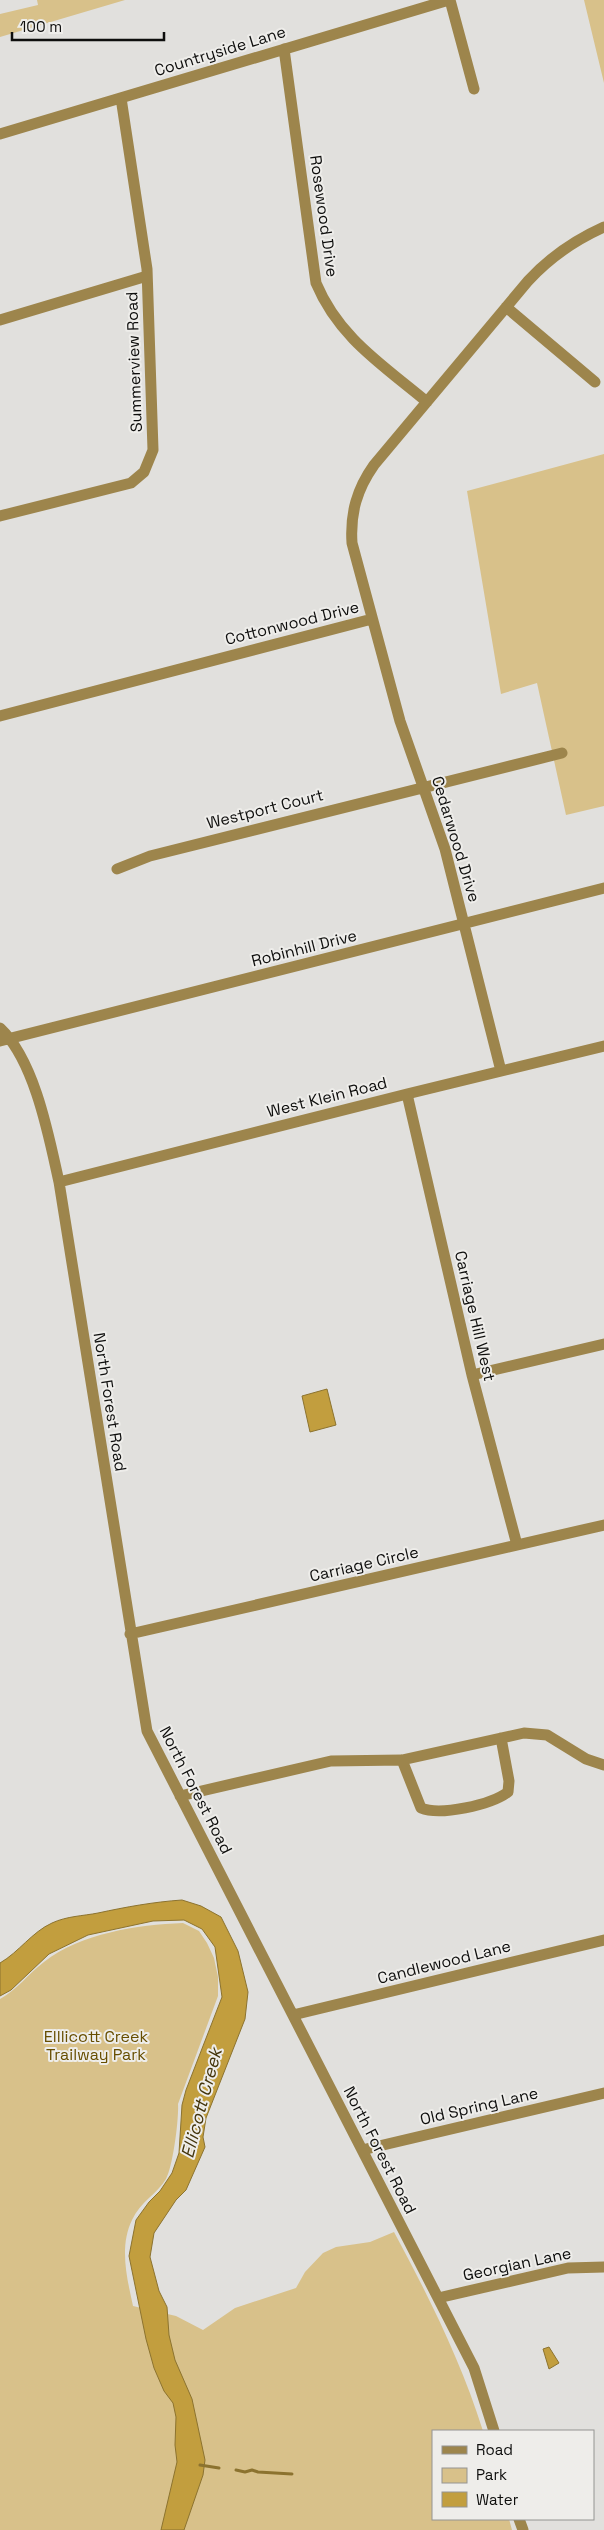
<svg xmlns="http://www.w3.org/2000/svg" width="604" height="2530" viewBox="0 0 604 2530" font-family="'Space Grotesk',sans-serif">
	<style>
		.green { fill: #d8c18a }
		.water { fill: #c29e3e; stroke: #8c732f }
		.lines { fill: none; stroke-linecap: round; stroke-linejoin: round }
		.stream { stroke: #8c732f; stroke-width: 3 }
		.minor { stroke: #9d854c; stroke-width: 11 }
		.labels { text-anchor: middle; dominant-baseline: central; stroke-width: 4; stroke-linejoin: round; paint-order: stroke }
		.street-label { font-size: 16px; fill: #0e0e0d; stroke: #eeedea }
		.park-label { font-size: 16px; fill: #674e00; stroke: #eeedea }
		.water-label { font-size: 18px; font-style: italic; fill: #44350c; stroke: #eeedea }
	</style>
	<rect width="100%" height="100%" fill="#e1e0dd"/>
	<path class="green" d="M 37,0 L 125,0 L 0,37 L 0,14 L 38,5 Z
		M 584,0 L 604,0 L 604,83 Z
		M 604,454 L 604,806 L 566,815 L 537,683 L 501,694 L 467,491 Z
		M 183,1923 L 199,1931 L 207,1943 L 214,1958 L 218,1977 L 218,1996 L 178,2104 C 179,2119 173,2166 166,2179 C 158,2193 140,2202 132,2220 C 119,2247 127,2278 133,2306 L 176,2316 L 203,2330 L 235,2308 L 296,2288 L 305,2272 L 323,2253 L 336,2247 L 370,2242 L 394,2232 C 429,2297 461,2361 483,2431 L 433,2431 L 433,2519 L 509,2519 L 512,2530 L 0,2530 L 0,1999 C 17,1990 28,1974 44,1962 C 81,1933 137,1925 183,1923 Z"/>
	<path class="water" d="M 327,1389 L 336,1425 L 310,1432 L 302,1396 Z
		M 182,1900 L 201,1906 L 221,1917 L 238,1951 L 248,1992 L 245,2019 L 206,2118 L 203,2137 L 205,2147 L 186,2190 L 176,2200 L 154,2233 L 150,2257 L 159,2291 L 167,2307 L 169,2335 L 175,2360 L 192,2399 L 205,2460 L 203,2475 L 184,2530 L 161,2530 L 177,2462 L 175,2445 L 176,2417 L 173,2403 L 164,2391 L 154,2368 L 146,2339 L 129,2256 L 136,2220 L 149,2202 L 160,2191 L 172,2173 L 179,2153 L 182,2105 L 186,2090 L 222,1997 L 215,1947 L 202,1929 L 184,1920 L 153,1921 L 88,1935 L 49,1954 L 11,1990 L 0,1996 L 0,1963 C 19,1952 32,1932 52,1923 C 67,1916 83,1916 98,1913 C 126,1907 153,1902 182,1900 Z
		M 549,2347 L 559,2363 L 549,2369 L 543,2349 Z"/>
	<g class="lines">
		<path class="stream" d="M 200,2465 L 219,2468
			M 236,2470 L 245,2472 L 252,2470 L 258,2472 L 292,2474"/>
		<path class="minor" d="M 450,0 L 474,89
			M 284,49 L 316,283 C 339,338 383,365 427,402
			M 0,134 L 449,0
			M 506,307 L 595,382
			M 0,320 L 147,276
			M 0,516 L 131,483 L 144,472 L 153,450 L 147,269 L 121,98
			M 0,716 L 372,619
			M 117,869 L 150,856 L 562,753
			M 0,1028 C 35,1061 49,1137 59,1182 L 147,1731 L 474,2368 L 494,2431
			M 0,1041 L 604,888
			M 501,1071 L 445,849 L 400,721 L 352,543 C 350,513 357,489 374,465 L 528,281 C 550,257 575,240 604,227
			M 407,1094 L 472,1375 L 517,1545
			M 59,1182 L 407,1094 L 604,1046
			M 472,1375 L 604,1344
			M 130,1634 L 604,1525
			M 402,1760 L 421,1808 C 440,1816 491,1805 508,1792 L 509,1781 L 501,1738
			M 180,1796 L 331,1761 L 402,1760 L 524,1733 L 547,1735 L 586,1759 L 604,1765
			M 293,2015 L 604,1940
			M 362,2150 L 604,2093
			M 438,2298 L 568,2268 L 604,2267
			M 519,2519 L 523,2530"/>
	</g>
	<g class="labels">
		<g class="street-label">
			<text transform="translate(220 51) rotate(-17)">Countryside Lane</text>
			<text transform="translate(324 216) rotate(82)">Rosewood Drive</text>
			<text transform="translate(134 362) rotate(-92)">Summerview Road</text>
			<text transform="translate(292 623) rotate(-14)">Cottonwood Drive</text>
			<text transform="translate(265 809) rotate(-14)">Westport Court</text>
			<text transform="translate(456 839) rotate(73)">Cedarwood Drive</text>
			<text transform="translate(304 948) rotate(-14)">Robinhill Drive</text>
			<text transform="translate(327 1097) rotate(-14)">West Klein Road</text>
			<text transform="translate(475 1316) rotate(77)">Carriage Hill West</text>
			<text transform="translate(110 1402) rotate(81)">North Forest Road</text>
			<text transform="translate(364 1564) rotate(-13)">Carriage Circle</text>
			<text transform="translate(196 1790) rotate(63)">North Forest Road</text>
			<text transform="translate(444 1962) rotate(-14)">Candlewood Lane</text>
			<text transform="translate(479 2106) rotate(-13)">Old Spring Lane</text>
			<text transform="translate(380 2150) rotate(63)">North Forest Road</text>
			<text transform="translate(517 2264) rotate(-12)">Georgian Lane</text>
		</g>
		<g class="park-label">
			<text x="96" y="2036">Elllicott Creek<tspan x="96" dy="18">Trailway Park</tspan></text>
		</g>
		<g class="water-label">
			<text transform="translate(201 2103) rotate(-75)">Ellicott Creek</text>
		</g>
	</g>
	<rect x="432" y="2430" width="162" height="90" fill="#eeedea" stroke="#949492"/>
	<rect x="442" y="2446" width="25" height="8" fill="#9d854c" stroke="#949492"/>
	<text x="476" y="2455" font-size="15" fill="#0e0e0d">Road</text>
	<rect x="442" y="2468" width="25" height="15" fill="#d8c18a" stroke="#949492"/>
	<text x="476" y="2480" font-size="15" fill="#0e0e0d">Park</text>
	<rect x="442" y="2492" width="25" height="15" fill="#c29e3e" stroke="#949492"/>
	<text x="476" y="2505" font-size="15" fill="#0e0e0d">Water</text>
	<path d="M12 32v8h152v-8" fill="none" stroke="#0e0e0d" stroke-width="2.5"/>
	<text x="20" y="32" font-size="15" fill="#0e0e0d" stroke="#eeedea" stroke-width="4" paint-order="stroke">100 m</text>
</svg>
